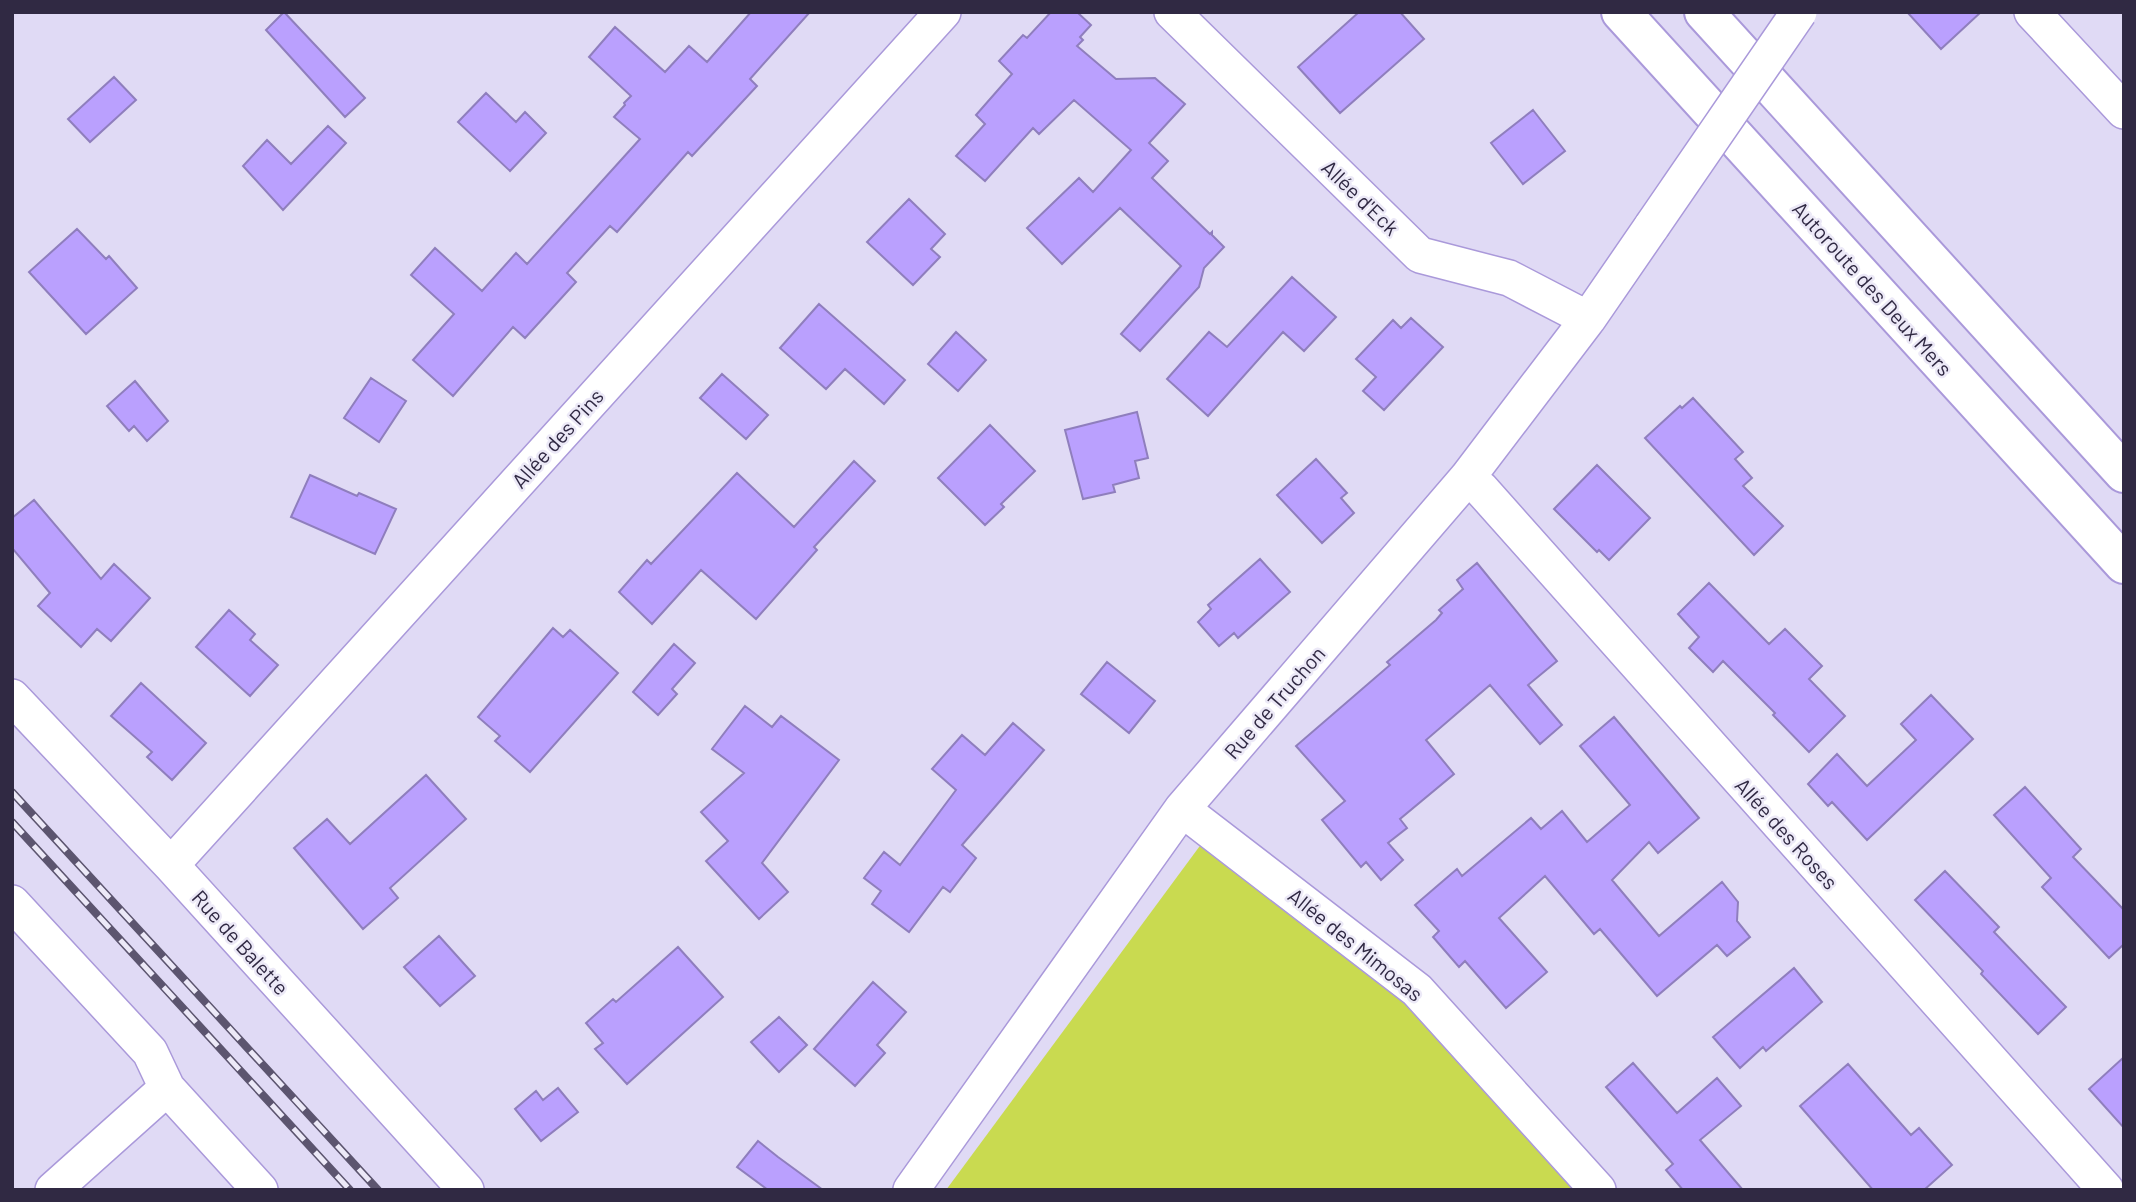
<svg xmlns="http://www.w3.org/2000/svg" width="2136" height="1202" viewBox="0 0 2136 1202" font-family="Barlow,sans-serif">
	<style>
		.green { fill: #c9da50 }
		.building { fill: #baa0fe; stroke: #8f7ebd; stroke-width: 2 }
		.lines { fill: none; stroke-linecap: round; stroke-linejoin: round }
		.street-casing { stroke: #aa99da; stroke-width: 38 }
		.highway-casing { stroke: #aa99da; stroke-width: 42 }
		.street { stroke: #fff; stroke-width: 35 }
		.highway { stroke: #fff; stroke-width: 38 }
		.rail-casing { stroke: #5c556f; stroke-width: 8 }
		.rail { stroke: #ece9f7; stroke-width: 5; stroke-dasharray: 16; stroke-linecap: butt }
		.street-bridge-casing { stroke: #aa99da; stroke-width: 38; stroke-linecap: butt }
		.street-bridge { stroke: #fff; stroke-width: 35 }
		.labels { text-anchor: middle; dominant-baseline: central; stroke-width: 5; stroke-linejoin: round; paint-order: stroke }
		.street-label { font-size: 21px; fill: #302943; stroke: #ece9f7 }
	</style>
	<rect width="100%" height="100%" fill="#e0daf5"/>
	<path class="green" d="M 1202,843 L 1418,1004 L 1586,1190 L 946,1190 Z"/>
	<path class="building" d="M 284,12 L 365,98 L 345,117 L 266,30 Z
		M 751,12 L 810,12 L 750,79 L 757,86 L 692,156 L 688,152 L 617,232 L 610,226 L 567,273 L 576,282 L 525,338 L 513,327 L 453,396 L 413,360 L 454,314 L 411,275 L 435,248 L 482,291 L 516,253 L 527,264 L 640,139 L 614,117 L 625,105 L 624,103 L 631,96 L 589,57 L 615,27 L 665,72 L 689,46 L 707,62 Z
		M 1051,12 L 1077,12 L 1091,25 L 1080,37 L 1083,40 L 1077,46 L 1116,79 L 1155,78 L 1185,104 L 1149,143 L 1168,161 L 1152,178 L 1210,234 L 1212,232 L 1212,235 L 1224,247 L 1204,268 L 1199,287 L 1140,351 L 1121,334 L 1181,266 L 1120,208 L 1062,264 L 1027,228 L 1079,178 L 1093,192 L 1131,150 L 1074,100 L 1039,134 L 1033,128 L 985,181 L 956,156 L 985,124 L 976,115 L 1012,74 L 999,61 L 1023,35 L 1027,38 Z
		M 1359,12 L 1400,12 L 1424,39 L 1340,113 L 1298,67 Z
		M 1907,12 L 1981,12 L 1941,49 Z
		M 114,77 L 136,100 L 90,142 L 68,119 Z
		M 486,93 L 516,122 L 525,112 L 546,133 L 510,171 L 458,122 Z
		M 1533,110 L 1565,151 L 1523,184 L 1491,143 Z
		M 328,126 L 346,143 L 283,210 L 243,166 L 267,140 L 291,164 Z
		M 909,199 L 945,234 L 931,249 L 940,257 L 913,285 L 867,242 Z
		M 77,229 L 106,259 L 109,256 L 137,288 L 86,334 L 29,272 Z
		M 1292,277 L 1336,317 L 1304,351 L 1283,332 L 1208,416 L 1167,379 L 1209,332 L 1227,347 Z
		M 819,304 L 905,380 L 884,404 L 845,369 L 826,389 L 780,348 Z
		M 1411,318 L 1443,347 L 1384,410 L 1363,391 L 1376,377 L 1356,359 L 1393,320 L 1401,328 Z
		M 956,332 L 986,360 L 958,391 L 928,364 Z
		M 722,374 L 768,415 L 746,439 L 700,398 Z
		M 371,378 L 406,401 L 379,442 L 344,418 Z
		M 135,381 L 168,421 L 147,441 L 134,426 L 129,431 L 107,406 Z
		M 1693,398 L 1743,452 L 1735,459 L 1752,478 L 1743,486 L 1783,526 L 1754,555 L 1645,438 L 1680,406 L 1682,408 Z
		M 1137,412 L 1148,458 L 1135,461 L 1139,478 L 1113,485 L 1115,492 L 1083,499 L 1065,430 Z
		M 990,425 L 1035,471 L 1001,504 L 1004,507 L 985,525 L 938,478 Z
		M 1316,459 L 1347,493 L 1341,498 L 1354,513 L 1322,543 L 1277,495 Z
		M 854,461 L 875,481 L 814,547 L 817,550 L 756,619 L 701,570 L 652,624 L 619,592 L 647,560 L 651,564 L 737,473 L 794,527 Z
		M 1597,465 L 1650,518 L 1609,560 L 1599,550 L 1597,552 L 1554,509 Z
		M 310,475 L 357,496 L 359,493 L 396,509 L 375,554 L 291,517 Z
		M 34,500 L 101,579 L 114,564 L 150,598 L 111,641 L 97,629 L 81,647 L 38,606 L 50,593 L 12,548 L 12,518 Z
		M 1260,559 L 1290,592 L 1238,638 L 1234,633 L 1219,646 L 1198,622 L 1211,609 L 1208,605 Z
		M 1477,563 L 1557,661 L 1528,685 L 1562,725 L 1540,744 L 1490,685 L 1426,740 L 1454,774 L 1400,819 L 1407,828 L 1388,843 L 1403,860 L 1381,880 L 1366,862 L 1361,867 L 1322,820 L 1345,801 L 1296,746 L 1390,665 L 1387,662 L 1436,620 L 1442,613 L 1439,610 L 1463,589 L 1457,580 Z
		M 1709,583 L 1769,644 L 1785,629 L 1822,666 L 1809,679 L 1845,716 L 1809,752 L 1773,715 L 1775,713 L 1723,661 L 1713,672 L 1689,648 L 1699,637 L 1678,614 Z
		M 229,610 L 255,634 L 250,640 L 278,665 L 250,696 L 196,647 Z
		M 553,628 L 563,637 L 570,630 L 618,673 L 530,772 L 495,741 L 500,736 L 478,717 Z
		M 674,644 L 695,663 L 672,689 L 677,694 L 658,715 L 633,692 Z
		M 1107,662 L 1155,701 L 1129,733 L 1081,694 Z
		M 141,683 L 206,743 L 172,780 L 147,757 L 152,752 L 111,716 Z
		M 1931,695 L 1973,739 L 1867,840 L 1832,802 L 1828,806 L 1808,784 L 1837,754 L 1867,786 L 1916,740 L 1901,724 Z
		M 745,706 L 772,727 L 781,716 L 839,760 L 762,863 L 788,892 L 759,919 L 706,861 L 728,841 L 701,812 L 744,773 L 712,749 Z
		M 1614,717 L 1699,818 L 1658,853 L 1649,842 L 1612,880 L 1659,936 L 1722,882 L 1738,902 L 1737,921 L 1750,937 L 1727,956 L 1717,945 L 1657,996 L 1600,929 L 1594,934 L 1545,876 L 1499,918 L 1547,972 L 1506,1008 L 1465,961 L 1459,967 L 1433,937 L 1439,931 L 1415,905 L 1457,869 L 1462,876 L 1531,818 L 1541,829 L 1562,811 L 1587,842 L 1630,805 L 1580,746 Z
		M 1013,723 L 1044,750 L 962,845 L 976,858 L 950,892 L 943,887 L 909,932 L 872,904 L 881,891 L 864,878 L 884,852 L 900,865 L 956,790 L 932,769 L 962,735 L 985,755 Z
		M 426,775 L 466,819 L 390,888 L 398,898 L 363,929 L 294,848 L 327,819 L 350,844 Z
		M 2025,787 L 2081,849 L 2073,857 L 2124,910 L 2124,944 L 2109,958 L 2042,887 L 2051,878 L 1994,815 Z
		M 1945,871 L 1999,927 L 1994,932 L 2066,1007 L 2038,1034 L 1981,974 L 1983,971 L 1915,900 Z
		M 439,936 L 475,976 L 440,1006 L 404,967 Z
		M 678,947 L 723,997 L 627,1084 L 595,1049 L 603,1043 L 586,1023 L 613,999 L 616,1002 Z
		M 1794,968 L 1822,1002 L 1766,1051 L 1763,1047 L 1740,1068 L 1713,1037 Z
		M 873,982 L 906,1012 L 877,1045 L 885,1053 L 855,1086 L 814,1049 Z
		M 779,1017 L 807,1045 L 779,1072 L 751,1042 Z
		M 2124,1057 L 2124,1128 L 2089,1089 Z
		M 1633,1063 L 1677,1113 L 1717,1078 L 1741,1106 L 1700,1140 L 1743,1190 L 1683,1190 L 1666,1170 L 1673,1164 L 1606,1087 Z
		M 1848,1064 L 1911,1135 L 1919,1128 L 1952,1165 L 1924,1190 L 1873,1190 L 1800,1106 Z
		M 558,1088 L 578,1112 L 541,1141 L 515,1109 L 536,1091 L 543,1100 Z
		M 758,1141 L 778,1157 L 823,1190 L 768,1190 L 737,1167 Z"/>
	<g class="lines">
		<g class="street-casing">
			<path id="street" d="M 1172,12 L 1420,255 L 1509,278 L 1588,319
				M 2032,12 L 2124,111
				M 1467,478 L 1481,489 L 2106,1190
				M 12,697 L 171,865 L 466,1190
				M 1182,809 L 1417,990 L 1598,1190
				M 171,865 L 943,12
				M 12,903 L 150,1052 L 167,1088 L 260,1190
				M 53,1190 L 167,1088
				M 911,1190 L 1182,809 L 1467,478 L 1588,319 L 1652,226"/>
		</g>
		<g class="highway-casing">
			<path id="highway" d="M 1621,12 L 2124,564
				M 1704,12 L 2124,473"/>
		</g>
		<use href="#street" class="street"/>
		<use href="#highway" class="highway"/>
		<g class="rail-casing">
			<path id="rail" d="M 12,792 L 378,1190
				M 12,822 L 350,1190"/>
		</g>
		<use href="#rail" class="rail"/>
		<g class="street-bridge-casing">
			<path id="street-bridge" d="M 1652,226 L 1799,12"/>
		</g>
		<use href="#street-bridge" class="street-bridge"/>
	</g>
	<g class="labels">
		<g class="street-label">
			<text transform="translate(1361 197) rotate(44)">Allée d'Eck</text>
			<text transform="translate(1873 288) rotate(48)">Autoroute des Deux Mers</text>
			<text transform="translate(557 438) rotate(-48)">Allée des Pins</text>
			<text transform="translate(1274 702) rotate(-49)">Rue de Truchon</text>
			<text transform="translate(1787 833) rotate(48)">Allée des Roses</text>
			<text transform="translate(241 942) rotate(48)">Rue de Balette</text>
			<text transform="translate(1356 944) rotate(39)">Allée des Mimosas</text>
		</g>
	</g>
	<rect width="2136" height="1202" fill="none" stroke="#302943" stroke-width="28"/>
</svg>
